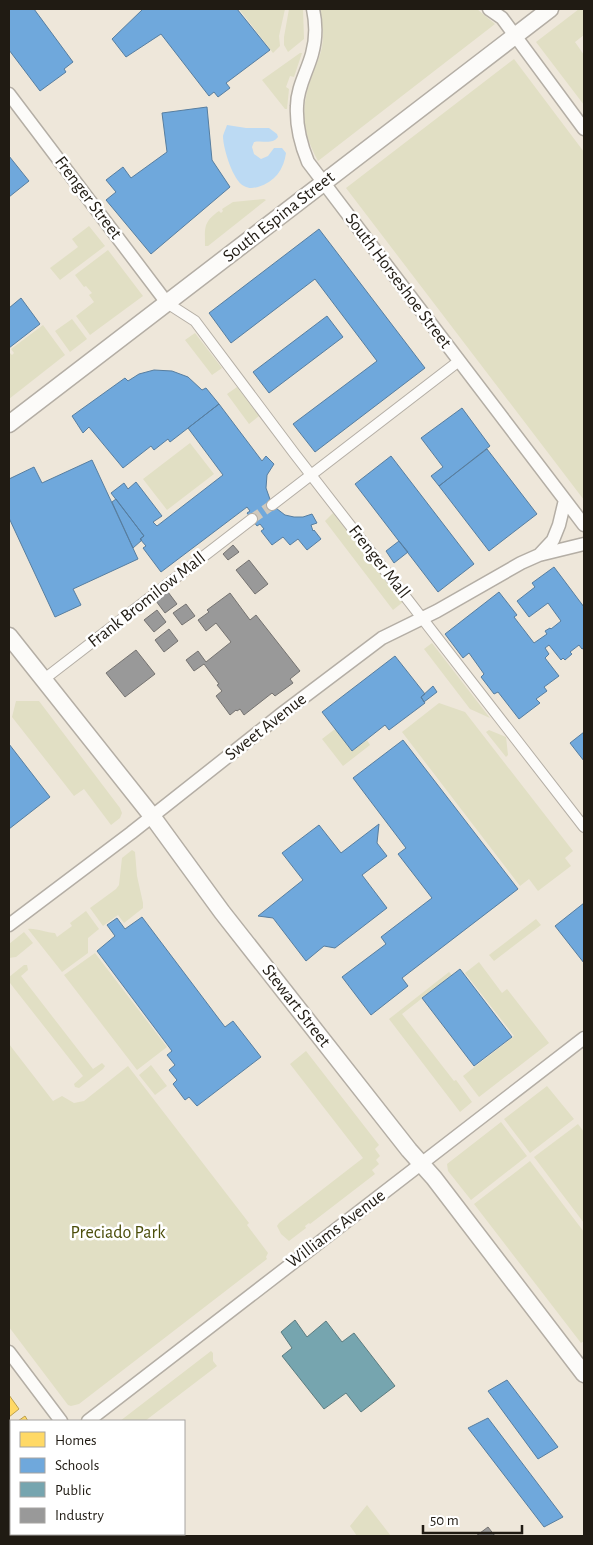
<svg xmlns="http://www.w3.org/2000/svg" width="593" height="1545" viewBox="0 0 593 1545" font-family="'Alegreya Sans',sans-serif">
	<style>
		.green { fill: #e1dfc4 }
		.water { fill: #bcdaf3 }
		.homes { fill: #ffd966; stroke: #bca04d }
		.schools { fill: #6fa8dc; stroke: #577ea0 }
		.public { fill: #76a5af; stroke: #5c7c80 }
		.industry { fill: #999; stroke: #757371 }
		.lines { fill: none; stroke-linecap: round; stroke-linejoin: round }
		.pedestrian-tunnel { stroke: #cfc8bc; stroke-width: 10; stroke-dasharray: 10 5; stroke-linecap: butt }
		.pedestrian-casing { stroke: #b4aea5; stroke-width: 12 }
		.minor-casing { stroke: #b4aea5; stroke-width: 15 }
		.tertiary-casing { stroke: #b4aea5; stroke-width: 19 }
		.pedestrian { stroke: #fcfbf9; stroke-width: 10 }
		.minor { stroke: #fcfbf9; stroke-width: 12 }
		.tertiary { stroke: #fcfbf9; stroke-width: 16 }
		.labels { text-anchor: middle; dominant-baseline: central; stroke-width: 5; stroke-linejoin: round; paint-order: stroke }
		.street-label { font-size: 18px; fill: #201b13; stroke: #fff }
		.park-label { font-size: 18px; fill: #4c4e0b; stroke: #fff }
	</style>
	<rect width="100%" height="100%" fill="#eee7da"/>
	<path class="green" d="M 239,9 L 285,9 L 279,36 L 280,46 L 273,53 Z
		M 289,9 L 303,9 L 304,39 L 288,52 L 284,45 L 284,37 Z
		M 320,9 L 477,9 L 495,24 L 318,161 C 302,132 300,108 312,76 C 315,67 320,57 322,47 C 324,34 322,22 320,9 Z
		M 579,9 L 584,9 L 584,35 L 575,42 L 584,55 L 584,105 L 536,42 Z
		M 300,53 L 302,53 L 294,77 L 290,76 L 286,87 L 289,89 L 287,109 L 285,109 L 262,80 Z
		M 514,59 L 584,152 L 584,500 L 346,188 Z
		M 264,199 L 266,200 L 208,246 L 205,246 C 205,228 203,222 219,211 L 221,213 L 223,211 L 222,209 L 233,202 Z
		M 89,226 L 105,246 L 60,280 L 50,268 L 78,247 L 72,239 Z
		M 108,250 L 143,296 L 90,335 L 76,316 L 94,302 L 89,295 L 92,293 L 86,286 L 84,287 L 75,275 Z
		M 72,319 L 87,339 L 70,352 L 55,331 Z
		M 43,325 L 65,355 L 9,399 L 9,352 L 12,355 L 14,353 L 11,349 Z
		M 195,333 L 222,368 L 212,375 L 185,340 Z
		M 237,387 L 259,416 L 249,424 L 227,394 Z
		M 190,443 L 214,474 L 167,510 L 143,479 Z
		M 333,513 L 403,602 L 393,610 L 325,521 Z
		M 432,643 L 490,718 L 470,709 L 424,649 Z
		M 16,701 L 39,701 L 120,808 L 122,813 L 120,818 L 111,825 L 84,789 L 74,796 L 12,717 Z
		M 439,703 L 465,712 L 573,851 L 565,858 L 571,866 L 538,891 L 529,879 L 520,886 L 402,732 Z
		M 335,729 L 352,751 L 367,740 L 370,745 L 343,766 L 322,739 Z
		M 489,730 L 506,737 L 508,755 L 506,757 L 486,732 Z
		M 132,850 L 135,852 L 137,876 L 143,903 L 143,908 L 124,923 L 118,915 L 103,926 L 90,908 L 116,889 L 119,885 L 122,858 Z
		M 86,911 L 99,929 L 88,938 L 88,953 L 62,972 L 28,929 C 36,928 46,933 55,933 L 57,937 L 72,926 L 70,923 Z
		M 536,919 L 541,925 L 494,961 L 489,955 Z
		M 24,932 L 33,943 L 16,957 L 9,958 L 9,944 Z
		M 95,953 L 167,1047 L 137,1070 L 64,975 Z
		M 479,962 L 502,993 L 507,989 L 549,1043 L 479,1097 L 463,1076 L 514,1036 L 465,973 Z
		M 24,965 L 27,965 L 28,970 L 21,976 L 93,1069 L 102,1063 L 105,1066 L 103,1069 L 79,1088 L 75,1087 L 74,1084 L 83,1076 L 10,983 L 9,984 L 9,977 Z
		M 449,972 L 452,975 L 402,1014 L 454,1081 L 456,1080 L 472,1102 L 460,1112 L 389,1019 Z
		M 9,1044 L 53,1101 L 62,1096 L 74,1103 L 84,1101 L 128,1066 L 249,1223 L 247,1225 L 268,1253 L 266,1257 L 267,1259 L 79,1404 L 71,1406 L 68,1405 L 9,1327 Z
		M 306,1051 L 379,1145 L 375,1149 L 380,1156 L 376,1160 L 379,1164 L 372,1170 L 375,1174 L 310,1224 L 309,1223 L 305,1226 L 306,1228 L 289,1241 L 281,1234 L 277,1226 L 279,1223 L 363,1158 L 290,1064 Z
		M 151,1065 L 167,1086 L 155,1095 L 139,1075 Z
		M 547,1086 L 574,1119 L 530,1153 L 504,1119 Z
		M 501,1122 L 527,1156 L 471,1200 L 448,1171 L 447,1164 Z
		M 578,1124 L 584,1132 L 584,1223 L 534,1157 Z
		M 530,1161 L 584,1232 L 584,1341 L 581,1343 L 474,1204 Z
		M 211,1351 L 213,1353 L 213,1361 L 217,1366 L 145,1421 L 120,1421 Z
		M 367,1505 L 391,1536 L 357,1536 L 350,1526 Z"/>
	<path class="water" d="M 227,125 L 246,128 L 269,128 L 277,134 L 278,137 C 272,145 263,140 254,142 L 252,147 L 254,154 L 261,159 L 268,156 L 274,148 L 282,148 L 286,153 C 284,169 275,182 258,187 C 252,188 250,189 244,186 C 233,181 223,148 223,136 C 224,132 226,128 227,125 Z"/>
	<path class="homes" d="M 9,1395 L 19,1409 L 9,1417 Z
		M 25,1416 L 28,1421 L 18,1421 Z"/>
	<path class="schools" d="M 9,9 L 34,9 L 73,62 L 64,69 L 66,72 L 40,91 L 9,50 Z
		M 143,9 L 237,9 L 270,50 L 226,83 L 230,88 L 218,97 L 214,92 L 209,96 L 161,34 L 126,57 L 112,39 Z
		M 207,107 L 212,160 L 230,187 L 151,254 L 106,200 L 116,192 L 106,180 L 123,167 L 131,178 L 167,152 L 162,113 Z
		M 9,156 L 29,181 L 9,197 Z
		M 319,229 L 425,368 L 315,452 L 293,424 L 377,361 L 315,279 L 231,343 L 209,313 Z
		M 21,298 L 40,324 L 9,348 L 9,308 Z
		M 327,316 L 343,337 L 269,393 L 253,372 Z
		M 154,370 L 172,371 L 188,377 L 202,390 L 206,388 L 219,404 L 170,442 L 168,439 L 154,450 L 151,446 L 123,468 L 89,427 L 83,433 L 72,416 L 125,378 L 128,381 L 139,374 Z
		M 219,404 L 262,461 L 266,456 L 274,464 L 267,475 L 266,488 L 272,505 L 285,515 L 294,517 L 303,517 L 312,514 L 317,523 L 311,525 L 313,531 L 314,530 L 321,539 L 307,550 L 298,539 L 290,545 L 283,537 L 272,545 L 261,531 L 264,529 L 260,524 L 257,526 L 247,513 L 250,511 L 247,507 L 161,572 L 143,548 L 146,546 L 140,539 L 144,536 L 111,493 L 124,483 L 128,489 L 136,482 L 162,516 L 153,522 L 157,526 L 223,475 L 188,428 Z
		M 462,408 L 490,446 L 439,486 L 431,476 L 443,467 L 421,438 Z
		M 487,449 L 537,514 L 489,551 L 439,486 Z
		M 391,456 L 474,564 L 438,592 L 355,484 Z
		M 92,460 L 138,559 L 73,589 L 81,605 L 55,617 L 9,518 L 9,479 L 34,467 L 42,483 Z
		M 116,499 L 144,536 L 140,539 L 142,540 L 133,548 L 112,502 Z
		M 399,541 L 408,552 L 394,563 L 386,551 Z
		M 554,567 L 584,607 L 584,648 L 582,649 L 579,645 L 570,652 L 572,654 L 565,660 L 563,658 L 561,660 L 549,645 L 545,648 L 549,654 L 545,658 L 559,676 L 544,687 L 547,691 L 536,699 L 540,703 L 519,719 L 498,692 L 494,694 L 481,677 L 484,674 L 469,653 L 463,658 L 445,634 L 499,592 L 517,615 L 514,617 L 534,643 L 547,634 L 545,631 L 550,628 L 551,629 L 561,621 L 548,603 L 529,617 L 517,601 L 535,587 L 532,583 Z
		M 395,656 L 425,694 L 421,697 L 425,703 L 389,730 L 385,725 L 352,751 L 322,712 Z
		M 433,686 L 437,692 L 424,702 L 421,697 Z
		M 584,732 L 584,761 L 570,743 Z
		M 403,740 L 518,889 L 402,978 L 408,986 L 371,1015 L 342,977 L 386,944 L 381,937 L 432,898 L 398,854 L 406,848 L 353,778 Z
		M 9,744 L 50,797 L 9,829 Z
		M 379,824 L 377,843 L 387,856 L 362,875 L 387,908 L 335,948 L 324,946 L 306,961 L 273,918 L 258,916 L 303,880 L 282,853 L 319,825 L 341,853 Z
		M 584,903 L 584,963 L 555,926 Z
		M 142,917 L 225,1027 L 233,1021 L 261,1057 L 197,1106 L 189,1097 L 185,1100 L 173,1084 L 177,1080 L 169,1070 L 175,1065 L 167,1055 L 172,1051 L 97,951 L 115,936 L 107,925 L 117,918 L 125,929 Z
		M 460,969 L 512,1037 L 474,1066 L 422,998 Z
		M 507,1380 L 558,1447 L 538,1459 L 488,1391 Z
		M 488,1418 L 563,1517 L 544,1527 L 468,1428 Z"/>
	<path class="public" d="M 295,1320 L 307,1337 L 326,1321 L 342,1342 L 354,1333 L 395,1386 L 361,1412 L 346,1393 L 324,1409 L 282,1356 L 292,1348 L 281,1332 Z"/>
	<path class="industry" d="M 233,545 L 239,552 L 228,560 L 223,554 Z
		M 249,560 L 268,584 L 255,594 L 236,570 Z
		M 168,592 L 177,604 L 165,613 L 156,601 Z
		M 230,593 L 250,620 L 256,615 L 300,671 L 290,679 L 293,683 L 275,696 L 272,693 L 244,715 L 240,709 L 237,711 L 236,710 L 230,715 L 216,696 L 222,691 L 217,685 L 219,684 L 204,664 L 194,671 L 186,660 L 198,651 L 206,662 L 231,642 L 216,623 L 206,631 L 198,620 L 209,612 L 207,610 Z
		M 186,604 L 195,616 L 182,625 L 173,613 Z
		M 157,610 L 166,622 L 154,632 L 144,620 Z
		M 169,629 L 178,641 L 164,652 L 155,640 Z
		M 136,650 L 155,674 L 125,697 L 106,673 Z
		M 488,1527 L 495,1536 L 476,1536 Z"/>
	<g class="lines">
		<path class="pedestrian-tunnel" d="M 252,519 L 272,505"/>
		<g class="pedestrian-casing">
			<path id="pedestrian" d="M 167,303 L 195,321 L 294,453 L 584,827
				M 272,505 L 459,361
				M 43,680 L 252,519"/>
		</g>
		<g class="minor-casing">
			<path id="minor" d="M 313,9 C 316,23 316,40 312,54 C 307,72 297,88 297,106 C 296,125 301,145 308,162 L 584,525
				M 489,9 L 502,18 L 584,129
				M 9,94 L 167,303
				M 539,555 L 553,540 L 559,525 L 565,500
				M 9,925 L 131,833 L 284,712 L 382,638 L 437,611 L 521,563 L 539,555 L 584,544
				M 9,1352 L 61,1421
				M 88,1421 L 584,1038
				M 9,1482 L 11,1480"/>
		</g>
		<g class="tertiary-casing">
			<path id="tertiary" d="M 9,424 L 550,9
				M 9,636 L 152,816 L 222,912 L 409,1150 L 434,1178 L 584,1374"/>
		</g>
		<use href="#pedestrian" class="pedestrian"/>
		<use href="#minor" class="minor"/>
		<use href="#tertiary" class="tertiary"/>
	</g>
	<g class="labels">
		<g class="street-label">
			<text transform="translate(88 198) rotate(53)">Frenger Street</text>
			<text transform="translate(279 217) rotate(-38)">South Espina Street</text>
			<text transform="translate(398 281) rotate(53)">South Horseshoe Street</text>
			<text transform="translate(379 562) rotate(52)">Frenger Mall</text>
			<text transform="translate(147 600) rotate(-38)">Frank Bromilow Mall</text>
			<text transform="translate(266 727) rotate(-38)">Sweet Avenue</text>
			<text transform="translate(296 1006) rotate(52)">Stewart Street</text>
			<text transform="translate(336 1229) rotate(-37)">Williams Avenue</text>
		</g>
		<g class="park-label">
			<text x="118" y="1233">Preciado Park</text>
		</g>
	</g>
	<rect width="593" height="1545" fill="none" stroke="#201b13" stroke-width="20"/>
	<rect x="10" y="1420" width="175" height="115" fill="#ffffff" stroke="#a6a4a1"/>
	<rect x="20" y="1432" width="25" height="15" fill="#ffd966" stroke="#a6a4a1"/>
	<text x="55" y="1445" font-size="15" fill="#201b13">Homes</text>
	<rect x="20" y="1458" width="25" height="15" fill="#6fa8dc" stroke="#a6a4a1"/>
	<text x="55" y="1470" font-size="15" fill="#201b13">Schools</text>
	<rect x="20" y="1482" width="25" height="15" fill="#76a5af" stroke="#a6a4a1"/>
	<text x="55" y="1495" font-size="15" fill="#201b13">Public</text>
	<rect x="20" y="1508" width="25" height="15" fill="#999999" stroke="#a6a4a1"/>
	<text x="55" y="1520" font-size="15" fill="#201b13">Industry</text>
	<path d="M423 1525v8h99v-8" fill="none" stroke="#201b13" stroke-width="2.5"/>
	<text x="430" y="1525" font-size="15" fill="#201b13" stroke="#ffffff" stroke-width="4" paint-order="stroke">50 m</text>
</svg>
